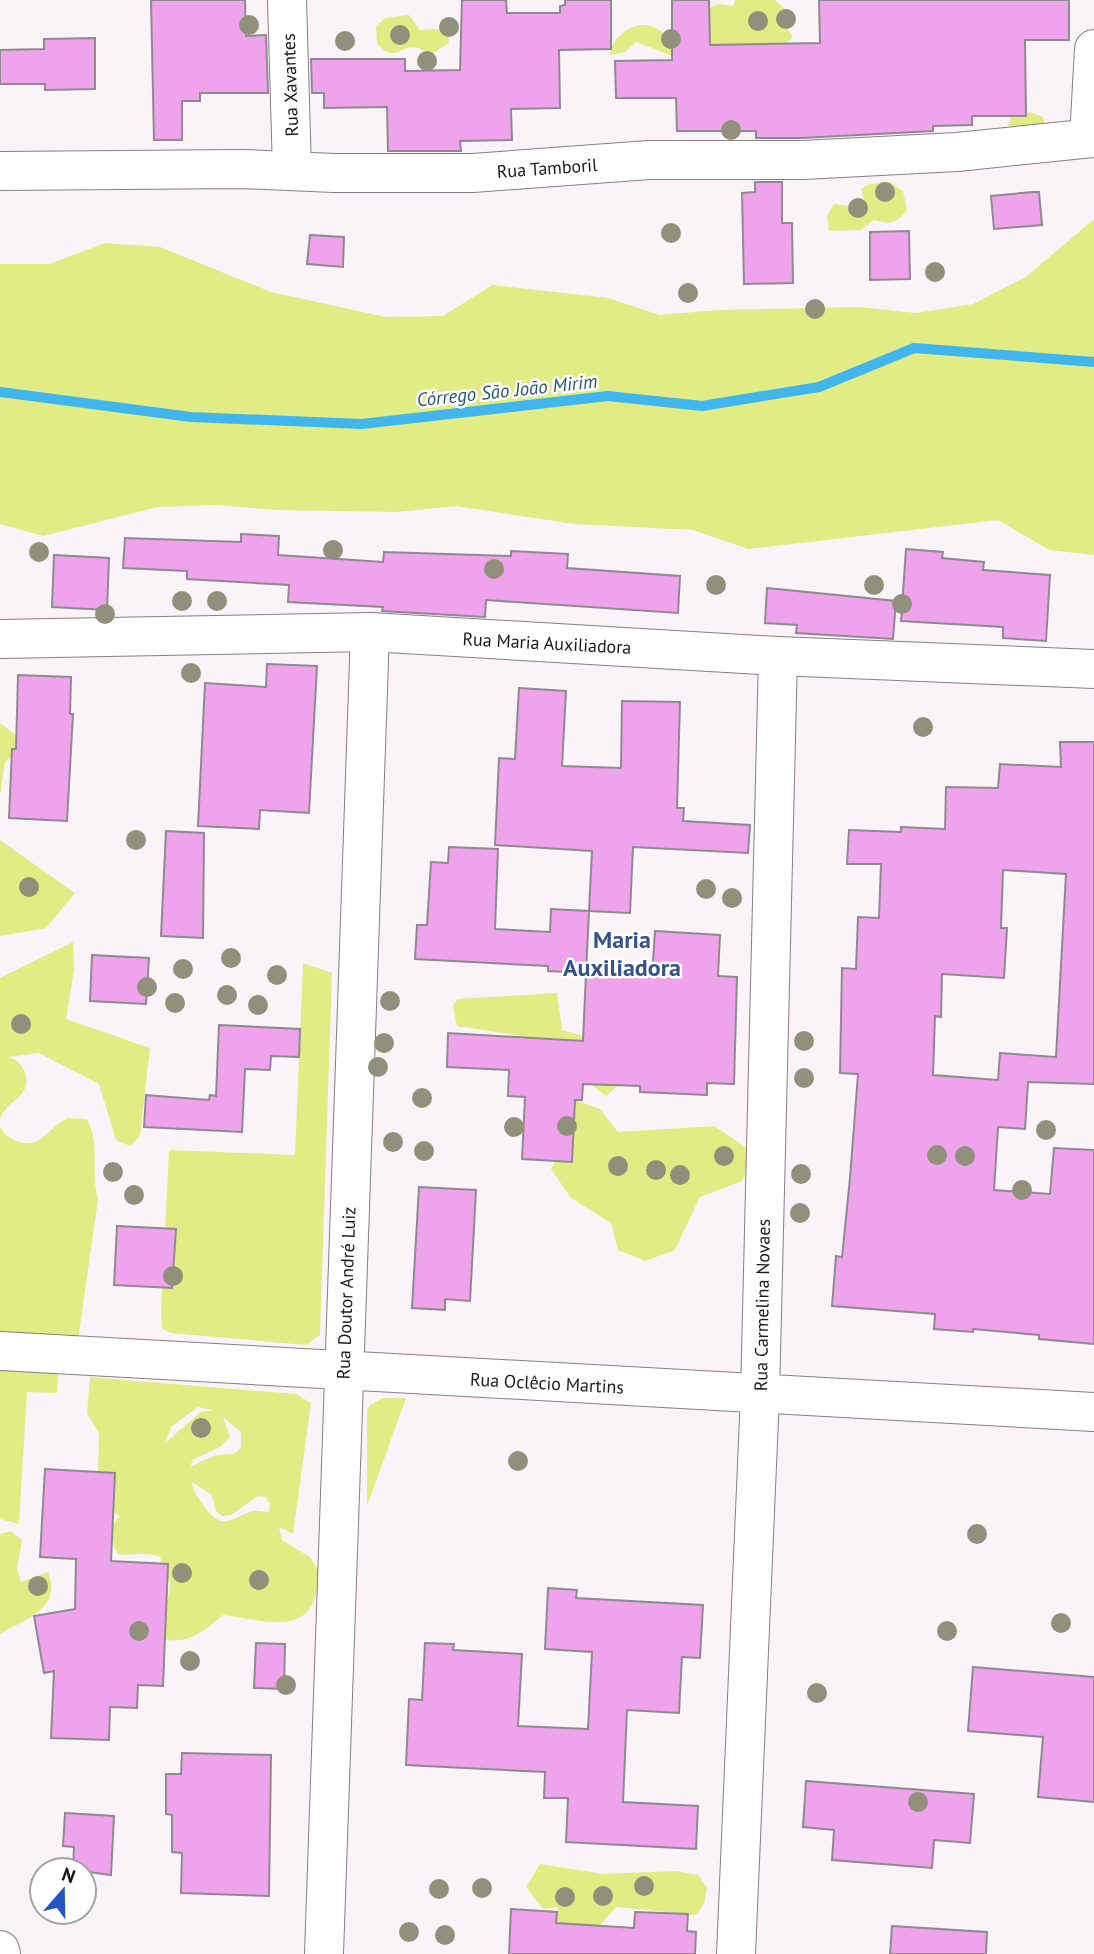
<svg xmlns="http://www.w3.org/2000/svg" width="1094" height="1954" viewBox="0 0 1094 1954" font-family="'PT Sans',sans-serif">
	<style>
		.green { fill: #e1ec84; fill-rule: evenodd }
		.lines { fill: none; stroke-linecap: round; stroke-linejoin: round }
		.stream { stroke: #40b6ed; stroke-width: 10 }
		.building { fill: #efa3ed; stroke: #8f8a8f; stroke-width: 2; fill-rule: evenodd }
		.street-casing { stroke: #847f84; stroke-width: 40 }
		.street { stroke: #fff; stroke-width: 38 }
		.tree { fill: #91907b }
		.labels { text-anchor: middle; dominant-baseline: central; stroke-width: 5; stroke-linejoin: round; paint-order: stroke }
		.street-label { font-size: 18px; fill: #1a181a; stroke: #fff }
		.water-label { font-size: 19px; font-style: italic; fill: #28576e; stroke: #fff }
		.district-label { font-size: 24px; font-weight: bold; fill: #36528b; stroke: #fff }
	</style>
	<rect width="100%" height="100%" fill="#faf4f9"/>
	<path class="green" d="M 735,0 L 775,0 L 784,8 L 784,23 L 793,37 L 766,63 L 694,61 L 672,56 L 636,42 L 625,52 L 610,55 C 612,35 637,18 656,28 C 665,33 670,41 679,44 C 688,47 698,47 707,49 L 711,37 L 703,34 L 696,14 L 718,4 L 733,6 Z
		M 409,15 L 420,30 L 435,29 L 447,32 L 449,43 L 433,53 C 427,53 424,50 418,48 C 399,43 398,65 377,44 L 376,26 L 385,18 Z
		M 1030,112 L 1043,117 L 1046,127 L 1011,130 L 1008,127 L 1011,117 Z
		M 882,182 L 890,182 L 903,191 L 907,210 C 896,224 891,225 874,220 L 861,230 L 829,231 L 827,216 L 834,204 L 858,207 L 865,204 L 861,189 L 867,185 Z
		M 1094,219 L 1094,555 L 1049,550 L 998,520 L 748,549 L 693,530 L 574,524 L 456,506 L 397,512 L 276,510 L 216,505 L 158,507 L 43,536 L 0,524 L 0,264 L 49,264 L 105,243 L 160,247 L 271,292 L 386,317 L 443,316 L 492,285 L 608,298 L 660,315 L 718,310 L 859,307 L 916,313 L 973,304 L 1026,277 Z
		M 0,723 L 28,744 L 5,762 L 0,796 Z
		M 0,840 L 75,893 L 46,928 L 0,936 Z
		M 73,942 L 74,971 L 66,1019 L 150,1048 L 140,1136 L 130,1146 L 116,1140 L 99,1084 L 39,1053 L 9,1057 C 17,1060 22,1064 25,1073 C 33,1099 4,1100 0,1121 L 0,978 Z
		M 303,963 L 332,973 L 320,1335 L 306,1345 L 170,1333 L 162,1328 L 161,1310 L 169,1150 L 295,1155 Z
		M 557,993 L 562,1030 L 583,1036 L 621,1083 L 606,1096 L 528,1037 L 457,1026 L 453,1006 L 457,999 Z
		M 572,1099 L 600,1109 L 618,1132 L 714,1126 L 755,1153 L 742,1181 L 700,1197 L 675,1250 L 645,1261 L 618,1250 L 611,1223 L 571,1198 L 551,1169 L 565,1144 Z
		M 69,1118 L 87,1119 C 101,1145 90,1172 98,1199 L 78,1341 L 0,1337 L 0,1126 C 3,1134 8,1137 16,1141 C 43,1151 47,1126 69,1118 Z
		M 0,1369 L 58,1371 L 57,1393 L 27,1392 L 19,1524 L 0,1519 Z
		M 90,1377 L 296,1394 L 311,1403 L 293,1534 L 279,1527 L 282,1540 L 310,1557 L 318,1569 C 320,1641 270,1621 223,1615 C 202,1633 187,1646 158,1638 L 160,1611 L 168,1599 L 170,1584 L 160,1557 C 145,1551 133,1556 118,1554 L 111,1540 L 111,1526 L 120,1516 L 113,1512 L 98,1474 L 99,1433 L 87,1413 ZM 198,1407 L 214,1410 L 201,1412 L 166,1442 L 171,1427 ZM 223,1417 L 241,1432 L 241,1448 L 234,1454 L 216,1455 L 191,1466 L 192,1460 L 220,1447 L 230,1437 ZM 192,1482 L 212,1495 L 216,1511 L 222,1516 L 231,1515 L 258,1496 L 266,1497 L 270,1504 L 269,1512 C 264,1512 257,1510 252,1511 C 233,1517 222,1533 204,1506 C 199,1498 193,1491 192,1482 Z
		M 383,1398 L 406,1398 L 367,1506 L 367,1411 L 370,1405 Z
		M 11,1531 L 22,1540 L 17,1569 L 21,1582 L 48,1572 C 62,1609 27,1618 0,1634 L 0,1534 Z
		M 540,1864 L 603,1874 L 677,1871 L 698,1875 L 707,1888 L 704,1904 L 696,1915 L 616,1907 L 576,1953 L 551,1954 L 558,1907 L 543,1909 L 526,1887 Z"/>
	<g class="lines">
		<path class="stream" d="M 0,392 L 191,417 L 362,424 L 608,396 L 702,406 L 819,387 L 914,348 L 1094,362"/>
	</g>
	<path class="building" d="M 151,0 L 245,0 L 246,36 L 266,35 L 268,93 L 200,93 L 200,101 L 182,101 L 182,140 L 154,140 Z
		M 462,0 L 506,0 L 507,13 L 560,13 L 560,6 L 565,5 L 565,0 L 611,0 L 611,49 L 559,50 L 560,108 L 511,109 L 512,140 L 460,141 L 461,151 L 388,151 L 387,107 L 324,108 L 324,93 L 312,93 L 311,59 L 405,59 L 405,71 L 460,70 Z
		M 672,0 L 709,0 L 710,45 L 820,43 L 819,0 L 1069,0 L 1069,40 L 1025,40 L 1026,116 L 972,116 L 972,125 L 933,126 L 933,131 L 802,138 L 756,138 L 756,131 L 677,131 L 676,98 L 616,98 L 615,61 L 672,60 Z
		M 95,38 L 95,89 L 45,90 L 45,84 L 0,84 L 0,50 L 44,49 L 44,39 Z
		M 755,182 L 782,182 L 782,223 L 792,223 L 793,283 L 744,284 L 742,193 L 755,192 Z
		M 1033,192 L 1039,192 L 1042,225 L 994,229 L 991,196 Z
		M 909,231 L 910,279 L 870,280 L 870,232 Z
		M 310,235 L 344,237 L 343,267 L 307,264 Z
		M 241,534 L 279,536 L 278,555 L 383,562 L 384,552 L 511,556 L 511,551 L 568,554 L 567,568 L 680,576 L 678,613 L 486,600 L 485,617 L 382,611 L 383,607 L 288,602 L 289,585 L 187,579 L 187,571 L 123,568 L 125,538 L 241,542 Z
		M 906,549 L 943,552 L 942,558 L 984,562 L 983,570 L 1050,575 L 1046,641 L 1003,638 L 1003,627 L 901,621 Z
		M 54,555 L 109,558 L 107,610 L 52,607 Z
		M 767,588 L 896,601 L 893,639 L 796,633 L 797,625 L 765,623 Z
		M 267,664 L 317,666 L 309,813 L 260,810 L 259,829 L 198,826 L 205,683 L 266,687 Z
		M 18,675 L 71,677 L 70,714 L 73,714 L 67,821 L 9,818 L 12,749 L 16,749 Z
		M 519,688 L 566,691 L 562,766 L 621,768 L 622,701 L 680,702 L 677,808 L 684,808 L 683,821 L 750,825 L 748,853 L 633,847 L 630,913 L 589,911 L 592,851 L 495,845 L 499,758 L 515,759 Z
		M 1060,742 L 1094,742 L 1094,1084 L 1028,1082 L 1025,1129 L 998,1127 L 994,1190 L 1050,1194 L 1054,1148 L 1094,1150 L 1094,1344 L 1039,1339 L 1039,1335 L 973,1329 L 973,1332 L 934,1329 L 935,1314 L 832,1306 L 836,1256 L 842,1257 L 850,1178 L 858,1074 L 840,1073 L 842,968 L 856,969 L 858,917 L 879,918 L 881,864 L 847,864 L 849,830 L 901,832 L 901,827 L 945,829 L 946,787 L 998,788 L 1000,764 L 1061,767 ZM 1003,870 L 1066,874 L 1056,1057 L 1000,1053 L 998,1080 L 933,1075 L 935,1016 L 941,1017 L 942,974 L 1004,978 L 1007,928 L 1001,928 Z
		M 166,831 L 204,833 L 203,938 L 161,936 Z
		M 449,847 L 498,849 L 495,929 L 550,932 L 551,909 L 589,911 L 586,973 L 548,971 L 548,966 L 415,959 L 417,925 L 427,925 L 431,862 L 448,863 Z
		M 655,931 L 720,935 L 718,976 L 737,977 L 734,1084 L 707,1083 L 707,1095 L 640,1092 L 640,1086 L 583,1084 L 582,1100 L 575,1100 L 572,1162 L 522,1159 L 525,1097 L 508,1096 L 509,1070 L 447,1067 L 448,1033 L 583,1041 L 586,973 L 652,976 Z
		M 92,955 L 149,958 L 146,1004 L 90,1001 Z
		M 219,1025 L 300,1029 L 299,1057 L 271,1056 L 270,1070 L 245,1069 L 242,1132 L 144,1127 L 146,1095 L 209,1100 L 210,1095 L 216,1096 Z
		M 419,1187 L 476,1190 L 470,1301 L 445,1299 L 445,1310 L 412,1308 Z
		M 117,1226 L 176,1229 L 172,1288 L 114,1285 Z
		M 45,1469 L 115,1473 L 111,1561 L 168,1564 L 163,1686 L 138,1685 L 137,1708 L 110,1707 L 109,1740 L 51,1738 L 54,1671 L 44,1673 L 34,1616 L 75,1609 L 76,1559 L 40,1557 Z
		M 548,1588 L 577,1590 L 576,1598 L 703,1605 L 700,1658 L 682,1657 L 679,1713 L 627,1710 L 623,1802 L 698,1806 L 696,1849 L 566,1842 L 568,1798 L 544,1798 L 545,1772 L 406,1765 L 409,1699 L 422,1700 L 425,1643 L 454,1644 L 453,1650 L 522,1654 L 518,1726 L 588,1729 L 592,1652 L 545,1649 Z
		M 256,1643 L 285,1644 L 284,1689 L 254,1688 Z
		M 973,1667 L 1094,1677 L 1094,1802 L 1038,1797 L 1043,1737 L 968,1731 Z
		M 182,1753 L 271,1755 L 269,1896 L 181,1893 L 182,1853 L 172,1852 L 172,1815 L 166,1814 L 166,1774 L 181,1774 Z
		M 806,1781 L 974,1794 L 970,1843 L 934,1840 L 932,1868 L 832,1860 L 834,1830 L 803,1827 Z
		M 65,1813 L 114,1816 L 111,1875 L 73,1870 L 74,1847 L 63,1846 Z
		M 511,1909 L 557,1912 L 556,1923 L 634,1928 L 635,1912 L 688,1914 L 687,1931 L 696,1932 L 695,1954 L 509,1954 Z
		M 892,1926 L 987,1932 L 986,1954 L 890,1954 Z"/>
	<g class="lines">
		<g class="street-casing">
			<path id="street" d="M 287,0 L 292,170
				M 1089,138 L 1094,49
				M 0,171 L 242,169 L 334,173 L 473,173 L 649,160 L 803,160 L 957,152 L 1094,138
				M 0,639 L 370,632 L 778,656 L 1094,669
				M 0,1351 L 1094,1412
				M 0,1950 L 1,1954
				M 324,1954 L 370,632
				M 736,1954 L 760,1395 L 778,656"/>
		</g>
		<use href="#street" class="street"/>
	</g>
	<g class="tree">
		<circle cx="786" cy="19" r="10"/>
		<circle cx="758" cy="21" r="10"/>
		<circle cx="249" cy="25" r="10"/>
		<circle cx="449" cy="27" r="10"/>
		<circle cx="400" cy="35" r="10"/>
		<circle cx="671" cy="39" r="10"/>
		<circle cx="345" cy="41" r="10"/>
		<circle cx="427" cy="61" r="10"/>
		<circle cx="731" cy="130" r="10"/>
		<circle cx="885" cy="192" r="10"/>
		<circle cx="858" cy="208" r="10"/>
		<circle cx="671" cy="233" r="10"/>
		<circle cx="935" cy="272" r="10"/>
		<circle cx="688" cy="293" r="10"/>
		<circle cx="815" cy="309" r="10"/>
		<circle cx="333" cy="550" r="10"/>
		<circle cx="39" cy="552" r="10"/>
		<circle cx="494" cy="569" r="10"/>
		<circle cx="716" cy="585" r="10"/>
		<circle cx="874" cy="585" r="10"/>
		<circle cx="182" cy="601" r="10"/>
		<circle cx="217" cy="601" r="10"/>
		<circle cx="902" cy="604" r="10"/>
		<circle cx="105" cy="614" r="10"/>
		<circle cx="191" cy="673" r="10"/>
		<circle cx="923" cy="727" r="10"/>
		<circle cx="136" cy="840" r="10"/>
		<circle cx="29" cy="887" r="10"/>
		<circle cx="706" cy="889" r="10"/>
		<circle cx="732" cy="898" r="10"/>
		<circle cx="231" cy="958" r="10"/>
		<circle cx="183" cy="969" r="10"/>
		<circle cx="277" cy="975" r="10"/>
		<circle cx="147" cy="987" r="10"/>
		<circle cx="227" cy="995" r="10"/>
		<circle cx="390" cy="1001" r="10"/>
		<circle cx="175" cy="1003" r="10"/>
		<circle cx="258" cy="1005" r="10"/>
		<circle cx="21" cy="1024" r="10"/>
		<circle cx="804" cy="1041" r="10"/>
		<circle cx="384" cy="1043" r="10"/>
		<circle cx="378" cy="1067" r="10"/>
		<circle cx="804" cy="1078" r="10"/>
		<circle cx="422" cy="1098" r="10"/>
		<circle cx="567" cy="1126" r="10"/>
		<circle cx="514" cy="1127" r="10"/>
		<circle cx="1046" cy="1130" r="10"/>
		<circle cx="393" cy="1142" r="10"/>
		<circle cx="424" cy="1151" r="10"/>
		<circle cx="937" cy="1155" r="10"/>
		<circle cx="724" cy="1156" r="10"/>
		<circle cx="965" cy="1156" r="10"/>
		<circle cx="618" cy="1166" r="10"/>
		<circle cx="656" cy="1170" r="10"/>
		<circle cx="113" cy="1172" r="10"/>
		<circle cx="801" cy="1174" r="10"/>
		<circle cx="680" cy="1175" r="10"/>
		<circle cx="1022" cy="1190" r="10"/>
		<circle cx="134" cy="1195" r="10"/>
		<circle cx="800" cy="1213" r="10"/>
		<circle cx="173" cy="1276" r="10"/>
		<circle cx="201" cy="1428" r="10"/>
		<circle cx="518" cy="1461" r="10"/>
		<circle cx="977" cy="1534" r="10"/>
		<circle cx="182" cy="1573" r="10"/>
		<circle cx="259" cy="1580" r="10"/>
		<circle cx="38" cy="1586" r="10"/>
		<circle cx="1061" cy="1623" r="10"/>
		<circle cx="139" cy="1631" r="10"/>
		<circle cx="947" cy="1631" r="10"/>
		<circle cx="190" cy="1661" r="10"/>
		<circle cx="286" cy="1685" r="10"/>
		<circle cx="817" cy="1693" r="10"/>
		<circle cx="918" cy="1802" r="10"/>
		<circle cx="644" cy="1886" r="10"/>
		<circle cx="482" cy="1888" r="10"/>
		<circle cx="439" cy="1889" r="10"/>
		<circle cx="603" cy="1896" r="10"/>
		<circle cx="565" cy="1897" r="10"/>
		<circle cx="409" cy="1932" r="10"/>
		<circle cx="445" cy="1935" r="10"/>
	</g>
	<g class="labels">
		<g class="street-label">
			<text transform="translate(290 85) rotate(-92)">Rua Xavantes</text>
			<text transform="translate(547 168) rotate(-4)">Rua Tamboril</text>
			<text transform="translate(547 643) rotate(3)">Rua Maria Auxiliadora</text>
			<text transform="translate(346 1293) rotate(-88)">Rua Doutor André Luiz</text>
			<text transform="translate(762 1305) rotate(-89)">Rua Carmelina Novaes</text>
			<text transform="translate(547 1383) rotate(3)">Rua Oclêcio Martins</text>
		</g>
		<g class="water-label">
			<text transform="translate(507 390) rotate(-6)">Córrego São João Mirim</text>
		</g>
		<g class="district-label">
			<text x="622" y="939">Maria<tspan x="622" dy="28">Auxiliadora</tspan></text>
		</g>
	</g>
	<g transform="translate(63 1891) rotate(20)"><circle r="33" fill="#ffffff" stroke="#a3a3a3" stroke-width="2"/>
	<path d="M0-5L12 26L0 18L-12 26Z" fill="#2555c3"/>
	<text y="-10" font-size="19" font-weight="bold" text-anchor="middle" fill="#1a181a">N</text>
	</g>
</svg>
